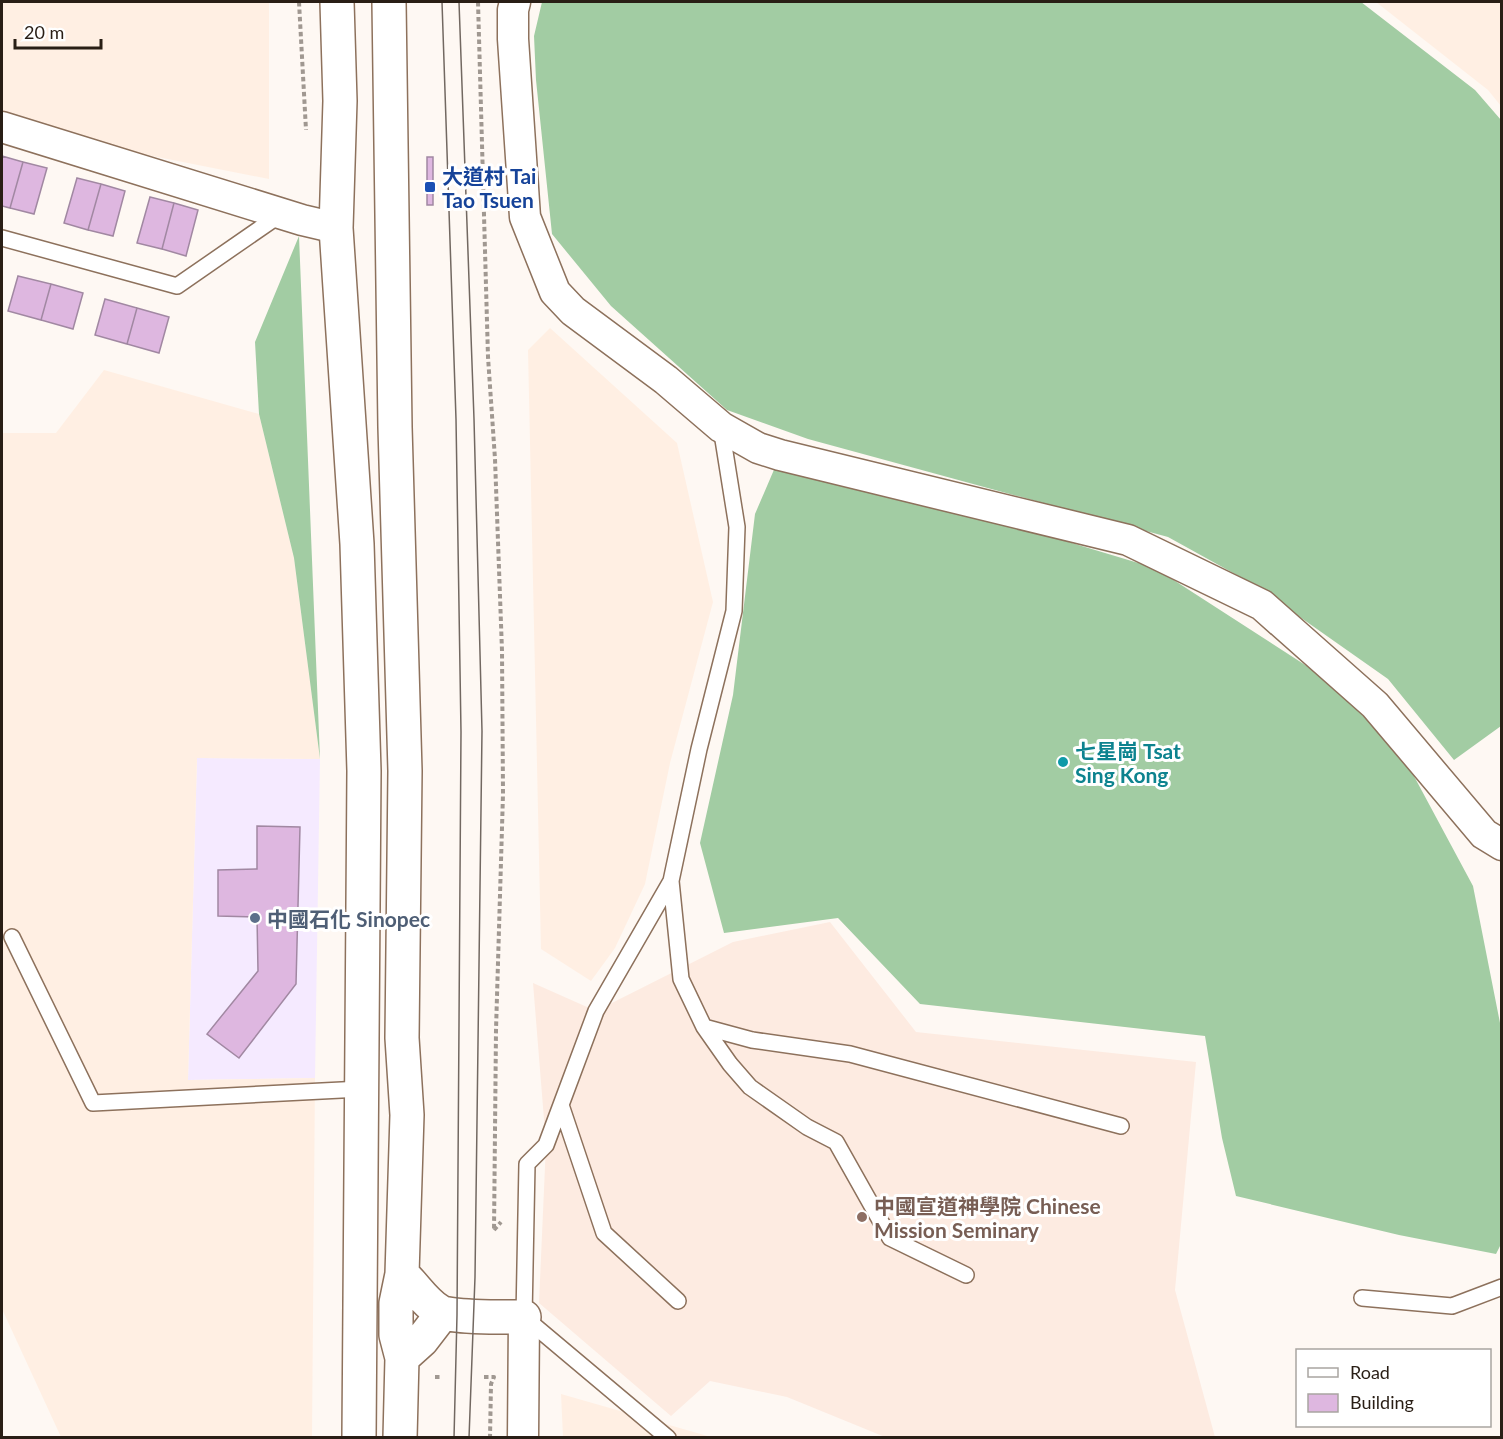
<svg xmlns="http://www.w3.org/2000/svg" width="1503" height="1439" viewBox="0 0 1503 1439" font-family="Lato,'Noto Sans TC',sans-serif">
	<style>
		.commercial { fill: #f5eaff }
		.built { fill: #ffefe3 }
		.education { fill: #fdebe1 }
		.forest { fill: #a2cca3 }
		.building { fill: #deb7e0; stroke: #a188a2; stroke-width: 1.5 }
		.lines { fill: none; stroke-linecap: round; stroke-linejoin: round }
		.lane-casing { stroke: #8d715c; stroke-width: 18 }
		.street-casing { stroke: #8d715c; stroke-width: 33 }
		.primary-casing { stroke: #8d715c; stroke-width: 36 }
		.path { stroke: #a09891; stroke-width: 4; stroke-dasharray: 4.5 3; stroke-linecap: butt }
		.lane { stroke: #fff; stroke-width: 15 }
		.street { stroke: #fff; stroke-width: 30 }
		.primary { stroke: #fff; stroke-width: 33 }
		.tram { stroke: #726861; stroke-width: 1.5 }
		.transit-dot { fill: #1a4fb4; stroke: #fff; stroke-width: 2 }
		.culture-dot { fill: #0f9aa8; stroke: #fff; stroke-width: 2 }
		.service-dot { fill: #5c6f8a; stroke: #fff; stroke-width: 2 }
		.education-dot { fill: #8d6e63; stroke: #fff; stroke-width: 2 }
		.labels { text-anchor: middle; dominant-baseline: central; stroke-width: 6; stroke-linejoin: round; paint-order: stroke }
		.transit-label { font-size: 21px; font-weight: bold; fill: #164399; stroke: #fff; text-anchor: start }
		.culture-label { font-size: 21px; font-weight: bold; fill: #0d838f; stroke: #fff; text-anchor: start }
		.service-label { font-size: 21px; font-weight: bold; fill: #4e5e75; stroke: #fff; text-anchor: start }
		.education-label { font-size: 21px; font-weight: bold; fill: #785e54; stroke: #fff; text-anchor: start }
	</style>
	<rect width="100%" height="100%" fill="#fef8f3"/>
	<path class="commercial" d="M 197,758 L 320,759 L 315,1078 L 188,1080 Z"/>
	<path class="built" d="M 2,2 L 269,2 L 269,179 L 112,148 L 2,113 Z
		M 1376,2 L 1501,2 L 1501,106 L 1488,90 Z
		M 550,328 L 677,443 L 713,602 L 670,763 L 645,884 L 615,948 L 591,981 L 541,949 L 528,350 Z
		M 104,370 L 259,414 L 294,558 L 320,759 L 197,758 L 188,1080 L 315,1078 L 312,1437 L 61,1437 L 2,1309 L 2,433 L 56,433 Z
		M 561,1394 L 711,1437 L 563,1437 Z"/>
	<path class="education" d="M 830,922 L 916,1032 L 1196,1062 L 1175,1290 L 1215,1437 L 885,1437 L 787,1397 L 710,1381 L 671,1416 L 539,1303 L 546,1144 L 533,983 L 596,1011 L 733,942 Z"/>
	<path class="forest" d="M 542,2 L 1361,2 L 1475,90 L 1501,120 L 1501,726 L 1454,760 L 1388,679 L 1253,584 L 1168,537 L 808,439 L 727,410 L 611,306 L 552,234 L 536,80 L 534,36 Z
		M 299,236 L 320,759 L 294,558 L 259,414 L 255,342 Z
		M 779,458 L 872,483 L 1155,568 L 1333,683 L 1408,765 L 1473,886 L 1501,1028 L 1502,1242 L 1496,1254 L 1399,1235 L 1236,1196 L 1222,1138 L 1205,1036 L 920,1004 L 838,918 L 724,933 L 700,843 L 733,695 L 755,514 Z"/>
	<path class="building" d="M 2,156 L 23,162 L 10,208 L 2,206 Z
		M 427,157 L 433,157 L 433,205 L 427,205 Z
		M 23,162 L 47,168 L 34,214 L 10,208 Z
		M 77,178 L 101,184 L 88,230 L 64,223 Z
		M 101,184 L 125,191 L 113,236 L 88,230 Z
		M 150,197 L 174,203 L 162,249 L 137,243 Z
		M 174,203 L 198,210 L 186,256 L 162,249 Z
		M 18,276 L 51,284 L 41,320 L 8,311 Z
		M 51,284 L 83,293 L 73,329 L 41,320 Z
		M 105,299 L 137,308 L 127,344 L 95,335 Z
		M 137,308 L 169,317 L 159,353 L 127,344 Z
		M 257,826 L 300,827 L 296,984 L 239,1058 L 207,1034 L 258,971 L 257,917 L 218,916 L 218,870 L 257,869 Z"/>
	<g class="lines">
		<g class="lane-casing">
			<path id="lane" d="M 2,238 L 177,286 L 281,214
				M 721,427 L 737,527 L 734,611 L 699,749 L 671,881 L 681,979 L 704,1027 L 730,1064 L 750,1087 L 807,1127 L 836,1142 L 890,1238 L 966,1275
				M 12,937 L 93,1103 L 361,1089
				M 704,1027 L 752,1040 L 850,1054 L 1121,1126
				M 561,1105 L 604,1233 L 678,1301
				M 1362,1298 L 1452,1306 L 1502,1287
				M 668,1438 L 524,1317 L 527,1164 L 546,1145 L 596,1011 L 671,881"/>
		</g>
		<g class="street-casing">
			<path id="street" d="M 515,2 L 513,10 L 513,39 L 525,217 L 555,292 L 573,311 L 666,380 L 721,427 L 758,448 L 780,455 L 1128,540 L 1262,605 L 1375,705 L 1484,834 L 1502,845
				M 2,127 L 302,220 L 336,228
				M 523,1438 L 524,1317"/>
		</g>
		<g class="primary-casing">
			<path id="primary" d="M 337,2 L 340,101 L 336,228 L 357,544 L 364,771 L 359,1438
				M 389,2 L 395,427 L 405,771 L 402,1038 L 407,1115 L 402,1274 L 396,1303 L 396,1335 L 402,1358 L 400,1438
				M 402,1274 C 415,1286 424,1302 439,1311 C 448,1318 509,1317 524,1317
				M 402,1358 L 422,1340 L 442,1314"/>
		</g>
		<path class="path" d="M 299,2 L 306,130
			M 478,2 L 488,357 L 495,459 L 502,651 L 503,794 L 496,1030 L 494,1231
			M 494,1230 L 501,1222
			M 435,1377 L 442,1377
			M 484,1377 L 494,1377 L 491,1384 L 490,1438"/>
		<use href="#lane" class="lane"/>
		<use href="#street" class="street"/>
		<use href="#primary" class="primary"/>
		<path class="tram" d="M 442,2 L 456,419 L 461,732 L 457,1315 L 454,1438
			M 459,2 L 474,419 L 482,731 L 475,1277 L 469,1438"/>
	</g>
	<rect class="transit-dot" x="424" y="181" width="12" height="12" rx="3"/>
	<circle class="culture-dot" cx="1063" cy="762" r="6"/>
	<circle class="service-dot" cx="255" cy="918" r="6"/>
	<circle class="education-dot" cx="862" cy="1217" r="6"/>
	<g class="labels">
		<g class="transit-label">
			<text x="442" y="175">大道村 Tai<tspan x="442" dy="24">Tao Tsuen</tspan></text>
		</g>
		<g class="culture-label">
			<text x="1075" y="750">七星崗 Tsat<tspan x="1075" dy="24">Sing Kong</tspan></text>
		</g>
		<g class="service-label">
			<text x="267" y="918">中國石化 Sinopec</text>
		</g>
		<g class="education-label">
			<text x="874" y="1205">中國宣道神學院 Chinese<tspan x="874" dy="24">Mission Seminary</tspan></text>
		</g>
	</g>
	<rect width="1503" height="1439" fill="none" stroke="#291e15" stroke-width="6"/>
	<rect x="1296" y="1349" width="195" height="78" fill="#ffffff" stroke="#a9a5a1" stroke-width="1.5"/>
	<rect x="1308" y="1368" width="30" height="9" fill="#ffffff" stroke="#a9a5a1" stroke-width="1.5"/>
	<text x="1350" y="1379" font-size="18" fill="#291e15">Road</text>
	<rect x="1308" y="1394" width="30" height="18" fill="#deb7e0" stroke="#a9a5a1" stroke-width="1.5"/>
	<text x="1350" y="1409" font-size="18" fill="#291e15">Building</text>
	<path d="M15 39v9h86v-9" fill="none" stroke="#291e15" stroke-width="3"/>
	<text x="24" y="39" font-size="18" fill="#291e15" stroke="#ffffff" stroke-width="4.5" paint-order="stroke">20 m</text>
</svg>
